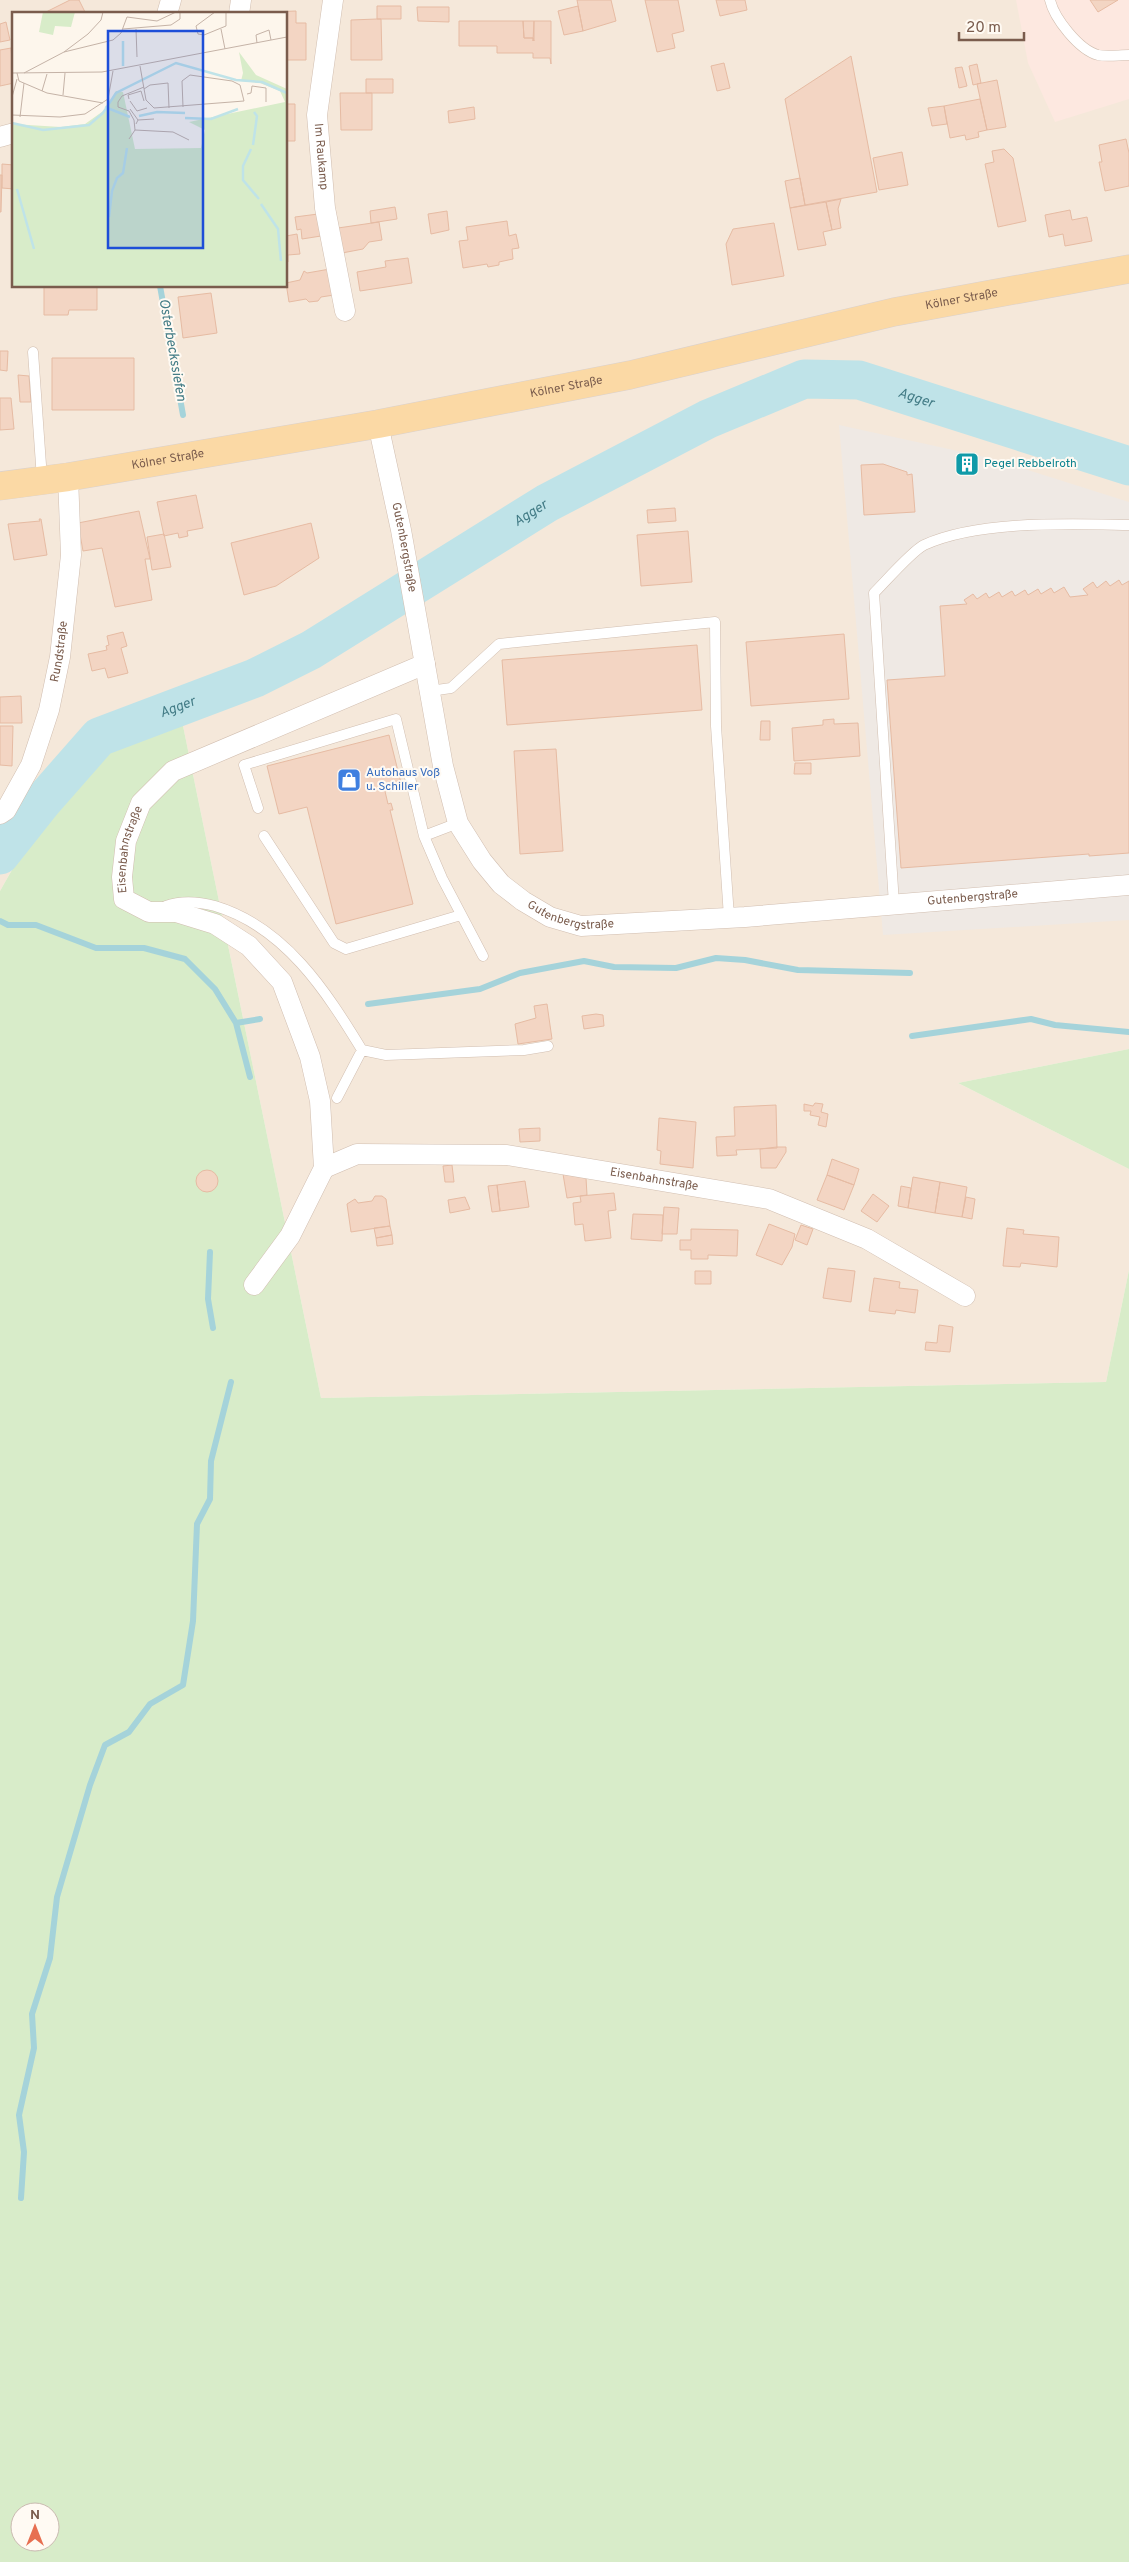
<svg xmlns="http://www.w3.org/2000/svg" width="1129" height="2562" viewBox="0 0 1129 2562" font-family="Overpass,sans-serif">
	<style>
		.residential { fill: #f5e8da; fill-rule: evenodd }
		.commercial { fill: #fde8e0 }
		.industrial { fill: #efe9e4 }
		.green { fill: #d8ecc9; fill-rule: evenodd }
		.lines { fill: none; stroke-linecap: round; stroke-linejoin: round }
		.stream { stroke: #a5d3da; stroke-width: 6 }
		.river { stroke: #bfe3e8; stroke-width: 39 }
		.building { fill: #f3d5c3; stroke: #e6bba3 }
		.service-casing { stroke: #d1beb0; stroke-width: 11 }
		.minor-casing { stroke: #d1beb0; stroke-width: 21 }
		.primary-casing { stroke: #dad1cd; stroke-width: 29 }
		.service { stroke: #fff; stroke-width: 10 }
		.minor { stroke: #fff; stroke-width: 20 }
		.primary { stroke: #fbd9a5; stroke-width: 28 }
		.labels { text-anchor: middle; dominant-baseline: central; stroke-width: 4; stroke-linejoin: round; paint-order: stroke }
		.street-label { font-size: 12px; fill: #7a5c4d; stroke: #fffaf3 }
		.culture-label { font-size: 12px; fill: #0d838f; stroke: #fffaf3; text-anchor: start }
		.shop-label { font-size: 12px; fill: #366cbe; stroke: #fffaf3; text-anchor: start }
		.water-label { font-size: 14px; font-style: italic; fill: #437c86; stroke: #fffaf3 }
		.inset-river { fill: none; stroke: #bfe3e8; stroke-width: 2.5 }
		.inset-road { fill: none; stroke: #c5b3a7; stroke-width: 1 }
		.view { fill: #1d4ed8; fill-opacity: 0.15; stroke: #1d4ed8; stroke-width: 2.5 }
		.inset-edge { fill: none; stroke: #7a5c4d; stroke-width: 2.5 }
	</style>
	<rect width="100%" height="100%" fill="#fdf6ec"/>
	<path class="residential" d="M 0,0 L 1129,0 L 1129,1049 L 958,1083 L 1129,1169 L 1129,1270 L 1106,1382 L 321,1398 L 182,721 L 99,717 L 0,891 ZM 14,14 L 286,14 L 286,286 L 14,286 Z"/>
	<path class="commercial" d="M 1016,0 L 1129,0 L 1129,99 L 1055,122 L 1028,63 Z"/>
	<path class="industrial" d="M 839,425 L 990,458 L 1129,502 L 1129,920 L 883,935 Z"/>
	<path class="green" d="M 99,717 L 182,721 L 321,1398 L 1106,1382 L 1129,1270 L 1129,2562 L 0,2562 L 0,891 ZM 20,2512 L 50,2512 L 50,2542 L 20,2542 Z
		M 1129,1049 L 1129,1169 L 958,1083 Z"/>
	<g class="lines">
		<path class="stream" d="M 160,286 L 183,415
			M 0,921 L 8,925 L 36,925 L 96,948 L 144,948 L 185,959 L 215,989 L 236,1023 L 260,1019
			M 368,1004 L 480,989 L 520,973 L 584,961 L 614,967 L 676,968 L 716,958 L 745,960 L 798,970 L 910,973
			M 236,1023 L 250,1077
			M 912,1036 L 1031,1019 L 1055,1025 L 1129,1032
			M 210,1252 L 208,1299 L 213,1328
			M 21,2198 L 24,2152 L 19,2115 L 34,2048 L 32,2014 L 50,1958 L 57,1897 L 90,1785 L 105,1745 L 129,1732 L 150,1704 L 183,1685 L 193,1621 L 197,1524 L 210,1499 L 211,1461 L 231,1382"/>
		<path class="river" id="s1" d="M 0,855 L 42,802 L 99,737 L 255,678 L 311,650 L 547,503 L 708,419 L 804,379 L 859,380 L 1129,466"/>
	</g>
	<path class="building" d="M 70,0 L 79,0 L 86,14 L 47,14 L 46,12 Z
		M 577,0 L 611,0 L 616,21 L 583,31 Z
		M 645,0 L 678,0 L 684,31 L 672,34 L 675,48 L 657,52 Z
		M 716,0 L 745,0 L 747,10 L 720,16 Z
		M 1090,0 L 1118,0 L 1098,12 Z
		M 377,6 L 401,6 L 401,19 L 377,19 Z
		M 578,6 L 583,31 L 564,35 L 558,11 Z
		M 417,7 L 449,7 L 449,22 L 418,21 Z
		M 296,11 L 296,23 L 306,23 L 306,60 L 286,60 L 286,14 L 269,14 L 269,12 Z
		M 377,19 L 381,19 L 382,60 L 351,60 L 351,20 Z
		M 459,21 L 523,21 L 524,38 L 533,38 L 533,41 L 534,21 L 551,21 L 551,64 L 550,58 L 533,58 L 533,53 L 497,53 L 497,46 L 459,46 Z
		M 523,21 L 534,21 L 534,41 L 533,38 L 524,38 Z
		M 6,22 L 10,40 L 0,42 L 0,24 Z
		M 11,48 L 14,83 L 0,86 L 0,50 Z
		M 851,56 L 877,192 L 805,205 L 785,99 Z
		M 724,63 L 730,88 L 717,91 L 711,66 Z
		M 977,64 L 981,83 L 973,85 L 969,66 Z
		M 962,67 L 967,86 L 959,88 L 955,68 Z
		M 366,79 L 393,79 L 393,93 L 366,93 Z
		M 997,80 L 1006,127 L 987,130 L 977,84 Z
		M 340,93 L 372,93 L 372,130 L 341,130 Z
		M 980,99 L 987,130 L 978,132 L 979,137 L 966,140 L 965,135 L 950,138 L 944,106 Z
		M 286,104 L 295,104 L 295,141 L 286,141 Z
		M 944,106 L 947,124 L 932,126 L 928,108 Z
		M 474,107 L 475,119 L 449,123 L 448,111 Z
		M 1126,139 L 1129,153 L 1129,186 L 1105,191 L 1099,162 L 1102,162 L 1099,145 Z
		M 1004,149 L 1013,158 L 1026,221 L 998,227 L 985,164 L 994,162 L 992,151 Z
		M 902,152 L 908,185 L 879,190 L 873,158 Z
		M 2,164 L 14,165 L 14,189 L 2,188 Z
		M 0,175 L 2,175 L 1,212 L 0,212 Z
		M 800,178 L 805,205 L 790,208 L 785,181 Z
		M 841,199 L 838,209 L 841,228 L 832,230 L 826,202 Z
		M 826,202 L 832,230 L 823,232 L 826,245 L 798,250 L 790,208 Z
		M 395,207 L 397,219 L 371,223 L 370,211 Z
		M 1070,210 L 1072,220 L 1087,217 L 1092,241 L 1065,246 L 1063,234 L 1049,237 L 1045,215 Z
		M 447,211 L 449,230 L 431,234 L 428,214 Z
		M 318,214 L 321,236 L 302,239 L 301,229 L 297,230 L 295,217 Z
		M 507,221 L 509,236 L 516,234 L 519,248 L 512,249 L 513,259 L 499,262 L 499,265 L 488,267 L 487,264 L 463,268 L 459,241 L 468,240 L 466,227 Z
		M 379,222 L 382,240 L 369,242 L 363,249 L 342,253 L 338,228 Z
		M 774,223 L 784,276 L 732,285 L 726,244 L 733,229 Z
		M 297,234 L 300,254 L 288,255 L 288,262 L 286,262 L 286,236 Z
		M 408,258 L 412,283 L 360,291 L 357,272 L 386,267 L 385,261 Z
		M 330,269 L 334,295 L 321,297 L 318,301 L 309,302 L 306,299 L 289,302 L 286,283 L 300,280 L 304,271 L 307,273 Z
		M 44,286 L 97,286 L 97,310 L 69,310 L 68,315 L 44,315 Z
		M 211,293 L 217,333 L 183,338 L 178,297 Z
		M 0,351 L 8,351 L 7,371 L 0,370 Z
		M 52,358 L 134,358 L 134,410 L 52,410 Z
		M 18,375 L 29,376 L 31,402 L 20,402 Z
		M 0,398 L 11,398 L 14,429 L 0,430 Z
		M 964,458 L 974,460 L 972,471 L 961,468 Z
		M 883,464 L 907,472 L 907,475 L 912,474 L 915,512 L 864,515 L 861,465 Z
		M 196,495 L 203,528 L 187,531 L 188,536 L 179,538 L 178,533 L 164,536 L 157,502 Z
		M 675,508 L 676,521 L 648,523 L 647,510 Z
		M 139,511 L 150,559 L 145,559 L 152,600 L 115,607 L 102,548 L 83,551 L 78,523 Z
		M 39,519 L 41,519 L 47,555 L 14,560 L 8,524 L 40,521 Z
		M 311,523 L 319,558 L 276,586 L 244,595 L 231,543 Z
		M 688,531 L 692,582 L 641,586 L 637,535 Z
		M 164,534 L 171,567 L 152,570 L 147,537 Z
		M 1119,580 L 1122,585 L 1129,581 L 1129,853 L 1089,856 L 1089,854 L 901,868 L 887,680 L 945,676 L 940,606 L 967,604 L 964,600 L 973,594 L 977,599 L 986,593 L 989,598 L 999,592 L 1002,597 L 1012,591 L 1015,596 L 1025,590 L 1028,595 L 1038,589 L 1041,594 L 1051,588 L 1054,593 L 1064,587 L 1070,597 L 1088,595 L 1083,589 L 1093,582 L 1097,588 L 1106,581 L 1110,586 Z
		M 123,632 L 127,646 L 121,648 L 128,673 L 108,678 L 105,668 L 92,671 L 88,654 L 107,650 L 106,646 L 109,645 L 107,636 Z
		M 844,634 L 849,699 L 751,706 L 746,642 Z
		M 697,645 L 702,710 L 507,725 L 502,660 Z
		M 21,696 L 22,723 L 0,723 L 0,697 Z
		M 834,719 L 834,724 L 858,723 L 860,756 L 794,761 L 792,728 L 823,725 L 823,720 Z
		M 761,721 L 770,721 L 770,740 L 760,740 Z
		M 0,726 L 13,726 L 12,766 L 0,765 Z
		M 389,735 L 401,783 L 384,787 L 388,804 L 391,803 L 393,810 L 390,810 L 413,904 L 336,924 L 307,807 L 279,814 L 267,766 Z
		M 556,749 L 563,851 L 520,854 L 514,751 Z
		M 795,763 L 811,763 L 811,774 L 794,774 Z
		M 547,1004 L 552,1039 L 518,1044 L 515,1024 L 536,1018 L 534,1006 Z
		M 596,1014 L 603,1015 L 604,1026 L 584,1029 L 582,1016 Z
		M 815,1103 L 823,1104 L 821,1112 L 828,1114 L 826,1127 L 818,1125 L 820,1117 L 810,1115 L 811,1111 L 804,1111 L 804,1104 L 813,1106 Z
		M 776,1105 L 777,1148 L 736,1150 L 737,1155 L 717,1156 L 716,1137 L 735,1136 L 734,1107 Z
		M 659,1118 L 696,1122 L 693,1168 L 660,1164 L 661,1151 L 657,1150 Z
		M 540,1128 L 540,1141 L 520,1142 L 519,1129 Z
		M 777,1147 L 786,1147 L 786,1152 L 776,1168 L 761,1168 L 760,1149 Z
		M 832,1159 L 859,1169 L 854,1185 L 827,1175 Z
		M 452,1165 L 454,1182 L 445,1182 L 443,1166 Z
		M196 1181a11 11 0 1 1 22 0a11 11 0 1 1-22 0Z
		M 563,1174 L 586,1178 L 587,1195 L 567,1198 Z
		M 827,1175 L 854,1185 L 844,1210 L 817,1200 Z
		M 913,1177 L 940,1182 L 935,1213 L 908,1208 Z
		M 525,1181 L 529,1207 L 500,1211 L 497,1185 Z
		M 940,1182 L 967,1187 L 962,1217 L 935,1213 Z
		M 497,1185 L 500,1211 L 492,1212 L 488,1186 Z
		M 901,1186 L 911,1188 L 908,1208 L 898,1206 Z
		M 614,1193 L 616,1210 L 608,1211 L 611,1238 L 585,1241 L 583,1224 L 575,1225 L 573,1203 L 581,1202 L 580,1196 Z
		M 873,1194 L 889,1206 L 877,1222 L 861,1211 Z
		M 375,1196 L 382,1196 L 386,1199 L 390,1226 L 351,1232 L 347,1204 L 355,1199 L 358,1203 L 372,1201 Z
		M 465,1197 L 470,1209 L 450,1213 L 448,1200 Z
		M 966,1197 L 975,1199 L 972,1219 L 962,1217 Z
		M 664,1207 L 679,1208 L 677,1234 L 662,1234 Z
		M 633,1214 L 663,1215 L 662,1241 L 631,1239 Z
		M 769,1224 L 795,1234 L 792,1247 L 782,1265 L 756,1255 Z
		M 801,1225 L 813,1229 L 807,1245 L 795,1240 Z
		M 390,1226 L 392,1235 L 376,1238 L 374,1228 Z
		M 1007,1228 L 1024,1230 L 1023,1234 L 1059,1237 L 1057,1267 L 1021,1263 L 1020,1267 L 1003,1266 Z
		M 691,1229 L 738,1230 L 737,1256 L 708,1255 L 708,1259 L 691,1259 L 691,1250 L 680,1250 L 680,1240 L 691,1240 Z
		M 392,1235 L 393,1244 L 377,1246 L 376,1238 Z
		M 828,1268 L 855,1271 L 851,1302 L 823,1298 Z
		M 695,1271 L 711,1271 L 711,1284 L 695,1284 Z
		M 874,1278 L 900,1282 L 899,1288 L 918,1290 L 915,1313 L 896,1310 L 895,1314 L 869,1311 Z
		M 939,1325 L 953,1327 L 950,1352 L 925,1350 L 926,1342 L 937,1343 Z"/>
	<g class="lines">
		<g class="service-casing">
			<path id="service" d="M 1050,0 C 1054,18 1079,50 1098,55 C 1107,57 1119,55 1129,55
				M 33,352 L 42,479
				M 430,691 L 451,688 L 499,644 L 715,622 L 716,726 L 729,917
				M 258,808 L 244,765 L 396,719 L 424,836
				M 458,823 L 424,836 L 442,878 L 483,956
				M 264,836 L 334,943 L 346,949 L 461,915
				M 894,904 L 874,593 C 885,582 912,551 924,545 C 979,520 1069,524 1129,525
				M 166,906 C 182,900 200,902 215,906 C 285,927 326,991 362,1050 L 337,1098
				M 362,1050 L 386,1055 L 524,1050 L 548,1046"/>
		</g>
		<g class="minor-casing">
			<g id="minor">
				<path id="s2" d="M 333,0 L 317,115 L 325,208 L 345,311"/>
				<path d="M 167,14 L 171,0"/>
				<path d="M 239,14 L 241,0"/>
				<path d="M 0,137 L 14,133"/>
				<path id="s3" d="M 378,424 L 401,530 L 443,766 L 458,823 L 482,861 L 501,884 L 523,901 L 550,917 L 581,926 L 745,917 L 1129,885"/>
				<path id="s4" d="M 0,814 L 6,810 L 31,765 L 49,710 L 60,657 L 71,555 L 68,477"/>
				<path id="s5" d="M 324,1168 L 357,1154 L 507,1155 L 769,1199 L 867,1239 L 965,1296"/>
				<path id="s6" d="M 254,1285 L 290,1236 L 324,1168 L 320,1101 L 310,1057 L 282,982 L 249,946 L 215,924 L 176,912 L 149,912 L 124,899 L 122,877 L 126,841 L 141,803 L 173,771 L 425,664"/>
			</g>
		</g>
		<g class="primary-casing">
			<g id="primary">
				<path id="s7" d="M 0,486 L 68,477 L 378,424 L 630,375 L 894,312 L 1129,269"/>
			</g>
		</g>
		<use href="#service" class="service"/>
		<use href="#minor" class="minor"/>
		<use href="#primary" class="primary"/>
	</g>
	<defs>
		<g id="building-square" transform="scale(1.25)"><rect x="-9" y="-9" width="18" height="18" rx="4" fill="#0f9aa8" stroke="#fffaf3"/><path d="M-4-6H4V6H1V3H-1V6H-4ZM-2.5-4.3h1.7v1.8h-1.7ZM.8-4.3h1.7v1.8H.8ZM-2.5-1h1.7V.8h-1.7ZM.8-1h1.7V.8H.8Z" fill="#fff"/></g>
		<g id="shop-square" transform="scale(1.25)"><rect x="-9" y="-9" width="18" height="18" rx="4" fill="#3f7fe0" stroke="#fffaf3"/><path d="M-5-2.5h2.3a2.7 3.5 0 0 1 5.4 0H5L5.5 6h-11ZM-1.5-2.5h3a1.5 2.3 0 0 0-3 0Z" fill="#fff"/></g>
	</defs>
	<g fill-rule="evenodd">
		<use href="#building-square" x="967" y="464"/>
		<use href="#shop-square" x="349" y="780"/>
	</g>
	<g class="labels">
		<g class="street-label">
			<text stroke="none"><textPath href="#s2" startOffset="158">Im Raukamp</textPath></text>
			<text stroke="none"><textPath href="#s7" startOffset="980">Kölner Straße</textPath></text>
			<text stroke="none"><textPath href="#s7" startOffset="575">Kölner Straße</textPath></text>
			<text stroke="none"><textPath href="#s7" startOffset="170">Kölner Straße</textPath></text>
			<text stroke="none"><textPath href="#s3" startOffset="126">Gutenbergstraße</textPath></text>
			<text stroke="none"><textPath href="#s4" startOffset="176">Rundstraße</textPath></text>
			<text stroke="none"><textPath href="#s6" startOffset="565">Eisenbahnstraße</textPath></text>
			<text stroke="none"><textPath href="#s3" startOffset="966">Gutenbergstraße</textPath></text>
			<text stroke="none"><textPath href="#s3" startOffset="561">Gutenbergstraße</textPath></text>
			<text stroke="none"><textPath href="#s5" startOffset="335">Eisenbahnstraße</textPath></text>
		</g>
		<g class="culture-label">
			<text x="984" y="464">Pegel Rebbelroth</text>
		</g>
		<g class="shop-label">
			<text x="366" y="773">Autohaus Voß<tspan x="366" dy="14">u. Schiller</tspan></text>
		</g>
		<g class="water-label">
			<text transform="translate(172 350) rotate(80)">Osterbeckssiefen</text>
			<text stroke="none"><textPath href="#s1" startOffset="1062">Agger</textPath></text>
			<text stroke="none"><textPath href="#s1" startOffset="642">Agger</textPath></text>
			<text stroke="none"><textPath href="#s1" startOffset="238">Agger</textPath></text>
		</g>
	</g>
	<g transform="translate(12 12)">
		<rect width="275" height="275" fill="#fdf6ec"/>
		<path d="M 31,0 L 77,0 L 63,0 L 59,15 L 43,14 L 41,23 L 27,20 ZM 227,40 L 244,63 L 275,77 L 275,275 L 0,275 L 0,112 L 49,115 L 73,112 L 94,97 L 104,79 L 111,80 L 123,137 L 189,136 L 193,118 L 177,110 L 273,90 L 268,79 L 248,71 L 229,69 L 231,61 Z" fill="#d8ecc9"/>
		<path class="inset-river" d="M 111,29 L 111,54M 93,95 L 118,105M 127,104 L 145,100 L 173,101M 173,106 L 199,107 L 226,97M 0,111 L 31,118 L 77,113 L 91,101 L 104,81 L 164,51 L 224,68 L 250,70 L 275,81M 241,133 L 245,104 L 242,100M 239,137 L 231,154 L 231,168 L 247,187M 5,177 L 22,237M 249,192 L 266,217 L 269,249M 97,205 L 100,179 L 105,166 L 111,161 L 115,136"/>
		<path class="inset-road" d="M 203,0 L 184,14 L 186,22 L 192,23 L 214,14 L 214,0M 111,17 L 159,13 L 168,7 L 168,0M 124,17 L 125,45M 209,17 L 213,37M 245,31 L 244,23 L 257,18 L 259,28M 52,40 L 101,28 L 109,21 L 115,5 L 145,9 L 164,0M 128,54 L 134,88 L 142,96 L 232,89M 0,61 L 90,60 L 275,25M 5,61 L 7,69 L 35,81 L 91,91M 12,61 L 52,40 L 76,22 L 89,8 L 91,0M 132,77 L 138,73 L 156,71 L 157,96M 30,79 L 35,62M 235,82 L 239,81 L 240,74 L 254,76 L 254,90M 51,83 L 53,61M 0,85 L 5,67M 117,87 L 116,83 L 129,79 L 132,89M 118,89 L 125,99 L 135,96M 171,95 L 170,69 L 178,63 L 220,69 L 228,73 L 232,89M 118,97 L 126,108 L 124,112M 0,103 L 48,105 L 73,102 L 96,87 L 101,59M 8,105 L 12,71M 126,108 L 142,107M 123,118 L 161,120 L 177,128M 117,127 L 123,118 L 122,108 L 117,99 L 106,95 L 106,90 L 110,84 L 132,75"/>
		<path class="view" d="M 96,19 L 191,19 L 191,236 L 96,236 Z"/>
		<rect width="275" height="275" class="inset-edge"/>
	</g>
	<g transform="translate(35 2527)"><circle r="24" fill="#fffaf3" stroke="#cabbb1"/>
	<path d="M0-4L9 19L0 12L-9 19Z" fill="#e76f51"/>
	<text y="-8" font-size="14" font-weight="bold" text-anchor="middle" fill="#7a5c4d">N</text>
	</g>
	<path d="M959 32v8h65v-8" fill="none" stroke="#7a5c4d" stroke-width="2.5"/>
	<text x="966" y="32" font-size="15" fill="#7a5c4d" stroke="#fffaf3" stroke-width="4" paint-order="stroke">20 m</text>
</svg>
